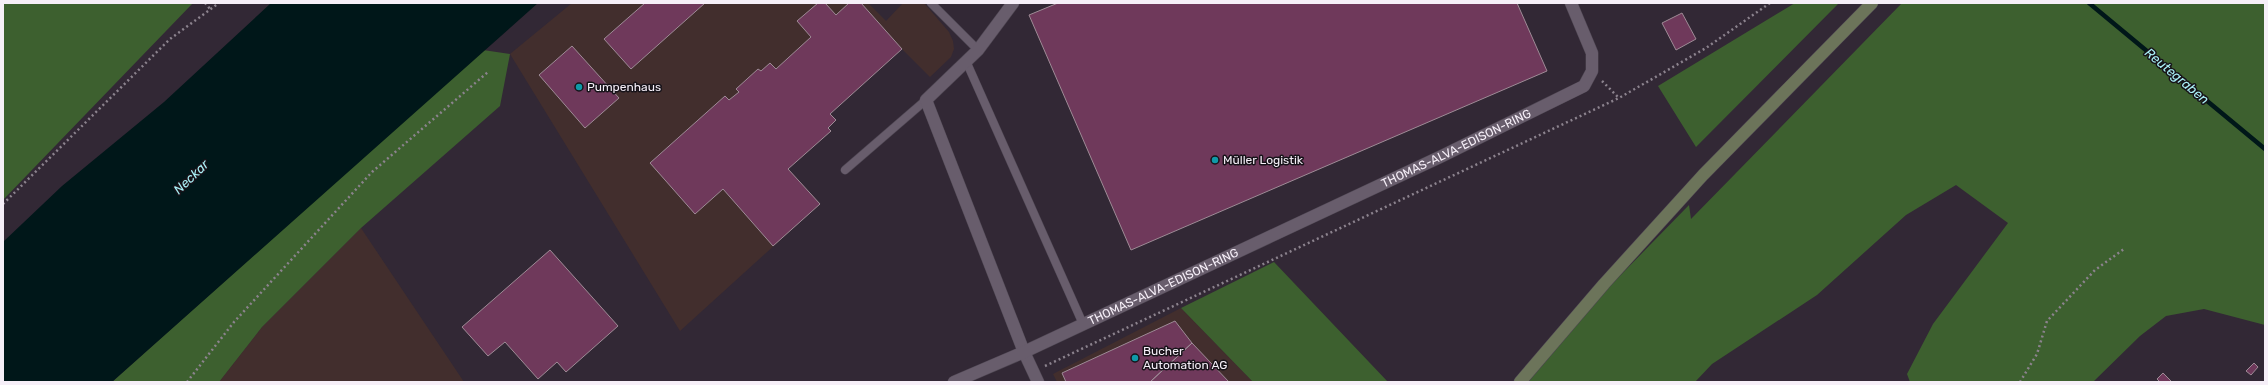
<svg xmlns="http://www.w3.org/2000/svg" width="2268" height="385" viewBox="0 0 2268 385" font-family="Rubik,sans-serif">
	<style>
		.industrial { fill: #422e2d }
		.green { fill: #3d602f }
		.water { fill: #001719 }
		.lines { fill: none; stroke-linecap: round; stroke-linejoin: round }
		.stream { stroke: #001719; stroke-width: 4.5 }
		.building { fill: #6f395b; stroke: #9e8b96 }
		.service-casing { stroke: #4e4652; stroke-width: 9 }
		.minor-casing { stroke: #4e4652; stroke-width: 13 }
		.secondary-casing { stroke: #4e4652; stroke-width: 13 }
		.path { stroke: #8c838e; stroke-width: 2.5; stroke-dasharray: 2 3; stroke-linecap: butt }
		.service { stroke: #685d6c; stroke-width: 8 }
		.minor { stroke: #685d6c; stroke-width: 12 }
		.secondary { stroke: #6c745a; stroke-width: 12 }
		.culture-dot { fill: #0f9aa8; stroke: #171319; stroke-width: 1.5 }
		.labels { text-anchor: middle; dominant-baseline: central; stroke-width: 3; stroke-linejoin: round; paint-order: stroke }
		.poi-label { font-size: 12px; fill: #f6eff8; stroke: #171319; text-anchor: start }
		.street-label { font-size: 12px; fill: #f6eff8; stroke: #171319 }
		.water-label { font-size: 13px; font-style: italic; fill: #abf2f8; stroke: #171319 }
	</style>
	<rect width="100%" height="100%" fill="#322835"/>
	<path class="industrial" d="M 572,3 L 868,3 L 886,21 L 903,3 L 924,3 L 949,32 L 953,41 L 954,49 L 951,57 L 930,77 L 902,49 L 830,113 L 836,120 L 828,127 L 831,131 L 788,169 L 820,204 L 680,331 L 510,54 Z
		M 361,228 L 464,382 L 219,382 L 262,327 Z
		M 1181,308 L 1253,382 L 1057,382 L 1053,374 Z"/>
	<path class="green" d="M 3,3 L 193,3 L 3,200 Z
		M 1795,3 L 1839,3 L 1696,147 L 1658,86 Z
		M 1902,3 L 2265,3 L 2265,325 L 2204,309 L 2166,316 L 2140,336 L 2093,382 L 1910,382 L 1907,374 L 1933,324 L 2008,223 L 1956,185 L 1906,215 L 1817,295 L 1712,364 L 1695,382 L 1528,382 L 1608,288 L 1689,205 L 1691,219 Z
		M 483,50 L 510,54 L 500,106 L 361,228 L 262,327 L 219,382 L 112,382 Z
		M 1274,262 L 1388,382 L 1253,382 L 1181,308 Z"/>
	<path class="water" d="M 271,3 L 538,3 L 112,382 L 3,382 L 3,242 L 62,186 L 164,102 Z"/>
	<g class="lines">
		<path class="stream" d="M 2089,3 L 2265,149"/>
	</g>
	<path class="building" d="M 645,3 L 705,3 L 631,69 L 604,39 Z
		M 818,3 L 825,3 L 836,15 L 849,3 L 861,3 L 902,49 L 830,114 L 836,120 L 828,128 L 831,131 L 788,169 L 820,204 L 773,246 L 723,189 L 695,214 L 650,163 L 725,96 L 729,100 L 739,92 L 736,89 L 758,69 L 761,71 L 770,63 L 776,69 L 811,37 L 797,21 Z
		M 1058,3 L 1517,3 L 1547,71 L 1131,250 L 1029,15 Z
		M 1682,13 L 1696,39 L 1676,50 L 1662,23 Z
		M 572,46 L 619,98 L 585,128 L 539,75 Z
		M 550,250 L 618,326 L 566,372 L 557,362 L 538,379 L 505,342 L 488,356 L 462,327 Z
		M 1175,321 L 1192,343 L 1150,382 L 1066,382 L 1062,373 Z
		M 1192,343 L 1229,382 L 1150,382 Z
		M 2254,363 L 2258,367 L 2251,375 L 2246,371 Z
		M 2163,373 L 2172,382 L 2160,382 L 2157,379 Z"/>
	<g class="lines">
		<g class="service-casing">
			<path id="service" d="M 931,3 L 978,50
				M 966,61 L 1083,324
				M 845,170 L 926,100"/>
		</g>
		<g class="minor-casing">
			<g id="minor">
				<path d="M 1013,3 L 978,50 L 926,100 L 1024,352 L 1038,382"/>
				<path id="s1" d="M 954,382 L 1024,352 L 1442,156 L 1584,86 L 1592,71 L 1592,53 L 1571,3"/>
			</g>
		</g>
		<g class="secondary-casing">
			<path id="secondary" d="M 1520,382 L 1604,284 L 1703,175 L 1872,3"/>
		</g>
		<path class="path" d="M 205,3 L 211,10
			M 1602,81 L 1619,98
			M 3,204 L 170,39 L 219,3
			M 1045,366 L 1619,98 L 1706,48 L 1770,3
			M 187,382 L 234,322 L 372,172 L 488,72
			M 2020,382 L 2037,354 L 2047,321 L 2095,270 L 2124,249"/>
		<use href="#service" class="service"/>
		<use href="#minor" class="minor"/>
		<use href="#secondary" class="secondary"/>
	</g>
	<g class="culture-dot">
		<circle cx="579" cy="87" r="4"/>
		<circle cx="1215" cy="160" r="4"/>
		<circle cx="1135" cy="358" r="4"/>
	</g>
	<g class="labels">
		<g class="poi-label">
			<text x="587" y="87">Pumpenhaus</text>
			<text x="1223" y="160">Müller Logistik</text>
			<text x="1143" y="351">Bucher<tspan x="1143" dy="14">Automation AG</tspan></text>
		</g>
		<g class="street-label">
			<text stroke="none"><textPath href="#s1" startOffset="554">THOMAS-ALVA-EDISON-RING</textPath></text>
			<text stroke="none"><textPath href="#s1" startOffset="230">THOMAS-ALVA-EDISON-RING</textPath></text>
		</g>
		<g class="water-label">
			<text transform="translate(2177 76) rotate(40)">Reutegraben</text>
			<text transform="translate(191 177) rotate(-44)">Neckar</text>
		</g>
	</g>
	<rect width="2268" height="385" fill="none" stroke="#f6eff8" stroke-width="8"/>
</svg>
